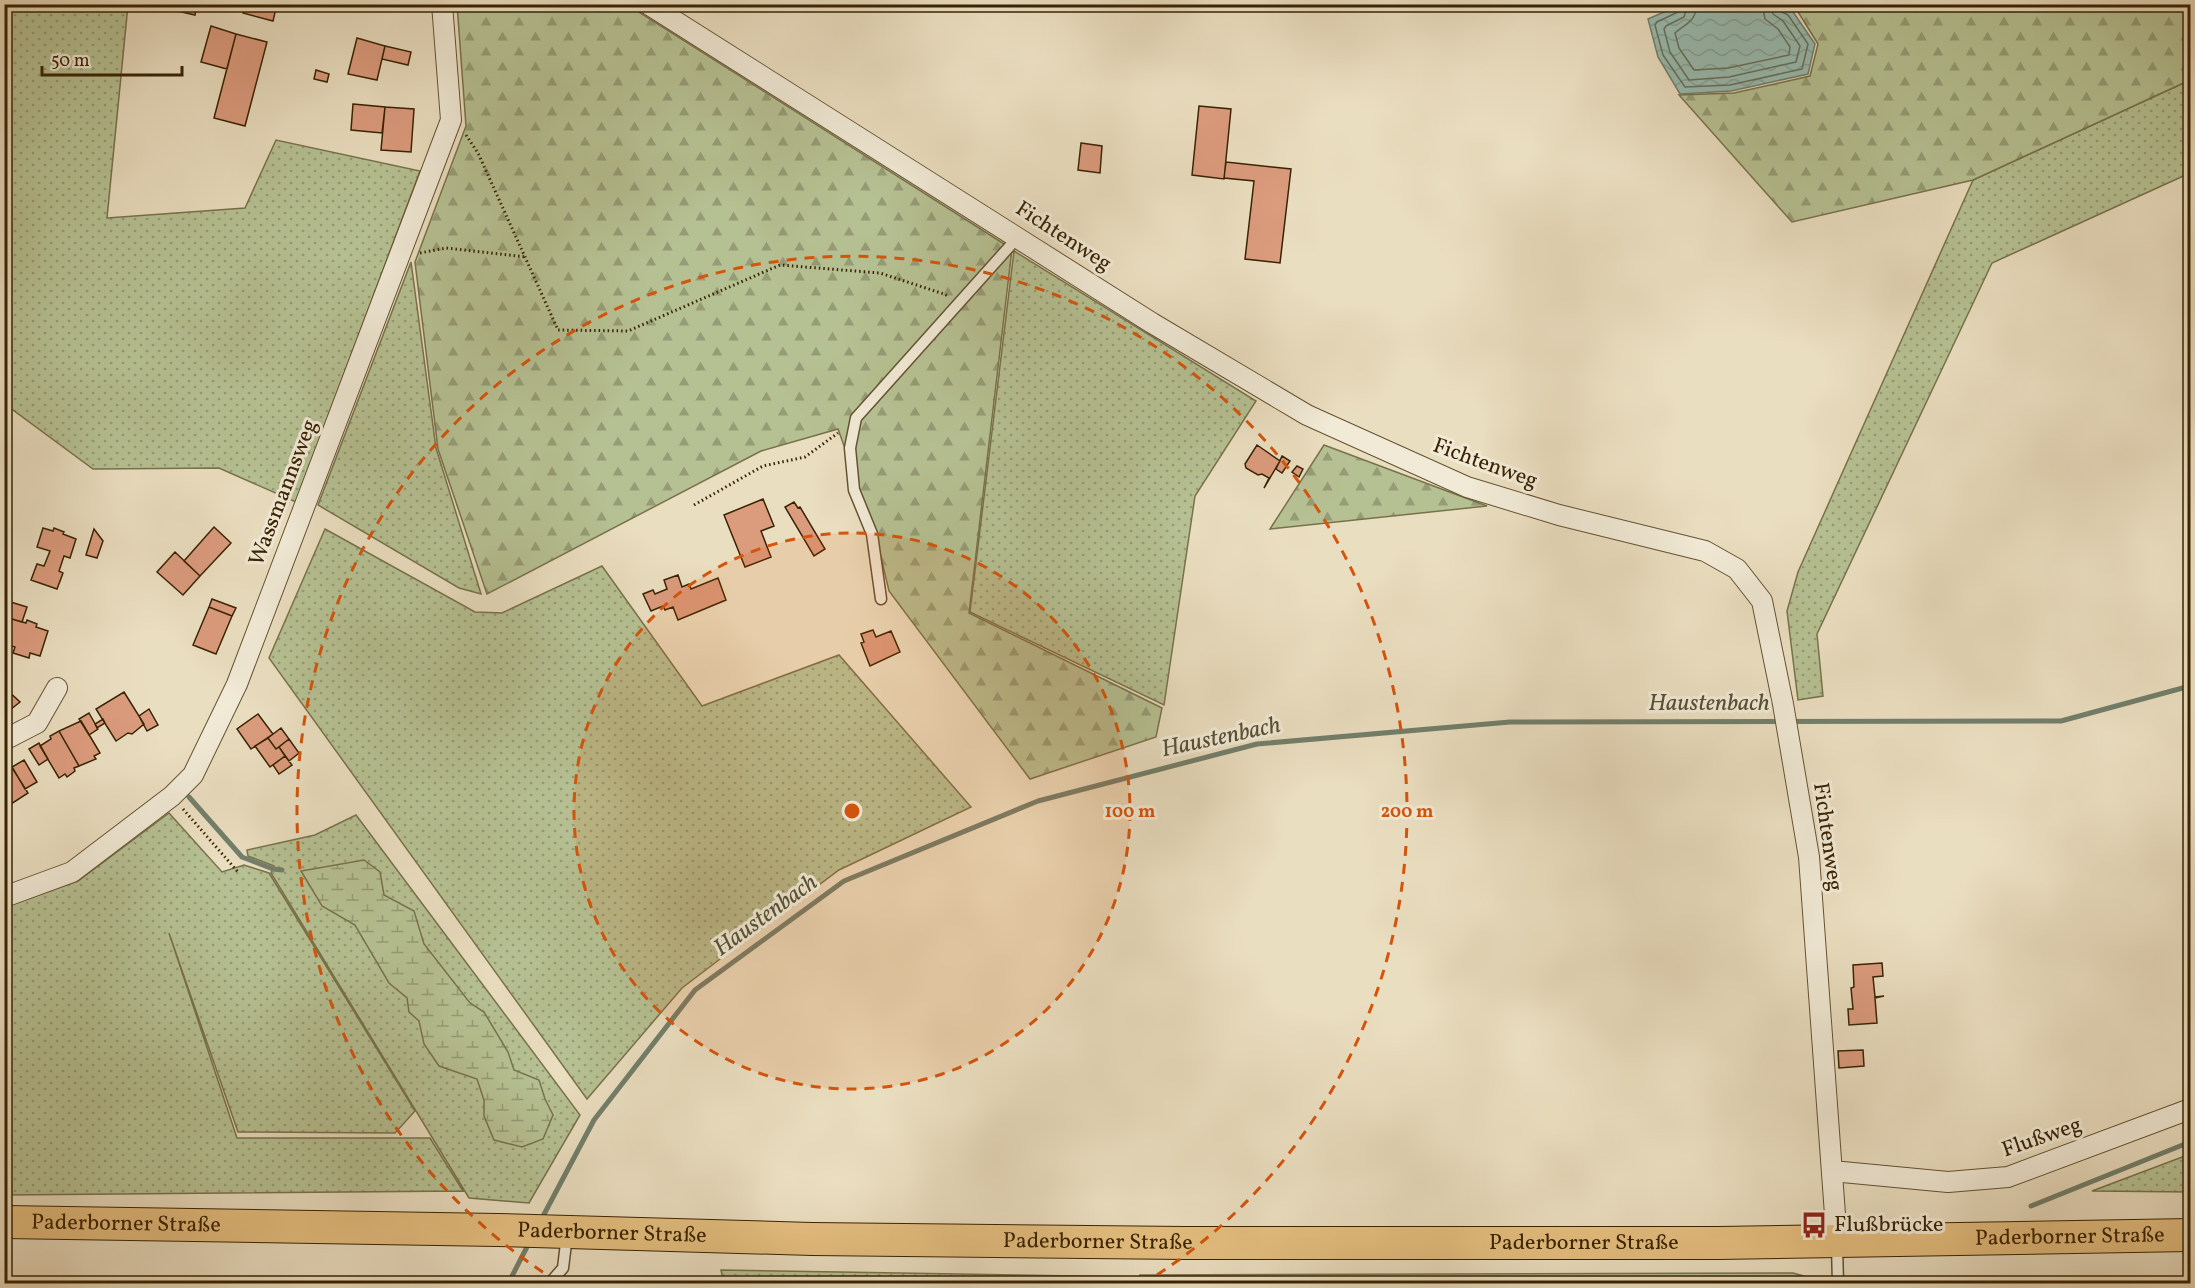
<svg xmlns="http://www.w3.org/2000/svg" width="2195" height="1288" viewBox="0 0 2195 1288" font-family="Vollkorn,serif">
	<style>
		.grass { fill: url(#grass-dots); stroke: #78724b; stroke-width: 1.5 }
		.forest { fill: url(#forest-firs); stroke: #78724b; stroke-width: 1.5 }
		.wetland { fill: url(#wetland-marsh); stroke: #78724b; stroke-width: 1.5 }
		.water { fill: url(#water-waves); stroke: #727f6b; stroke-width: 1.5 }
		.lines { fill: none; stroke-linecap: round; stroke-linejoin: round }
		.shore { stroke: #68705a; stroke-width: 1.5 }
		.stream { stroke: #727f6b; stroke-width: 5 }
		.building { fill: #db9b7d; stroke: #392303; stroke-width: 1.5 }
		.service-casing { stroke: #655232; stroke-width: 13 }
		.minor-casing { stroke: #655232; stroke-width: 22 }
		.primary-casing { stroke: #392303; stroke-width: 34 }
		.path { stroke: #392303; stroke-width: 3; stroke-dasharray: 1.5 3; stroke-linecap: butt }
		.service { stroke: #f1ead6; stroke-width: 10 }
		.minor { stroke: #f1ead6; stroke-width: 20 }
		.primary { stroke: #e5bf80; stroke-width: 32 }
		.ring { fill: none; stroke: #d6540b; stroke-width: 3; stroke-dasharray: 10 8 }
		.labels { text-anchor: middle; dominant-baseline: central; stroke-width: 6; stroke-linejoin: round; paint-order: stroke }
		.street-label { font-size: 22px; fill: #392303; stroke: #f1ead6 }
		.poi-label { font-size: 22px; fill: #392303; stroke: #f1ead6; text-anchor: start }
		.water-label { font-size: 24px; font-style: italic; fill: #565137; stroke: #f1ead6 }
		.centre { fill: #d6540b; stroke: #f1ead6; stroke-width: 3 }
		.ring-label { font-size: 18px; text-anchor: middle; font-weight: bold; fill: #d6540b; stroke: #f1ead6; stroke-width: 6; stroke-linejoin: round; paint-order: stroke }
	</style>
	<defs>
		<pattern id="grass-dots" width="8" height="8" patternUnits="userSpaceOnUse" patternTransform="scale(1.5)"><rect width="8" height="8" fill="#b6c193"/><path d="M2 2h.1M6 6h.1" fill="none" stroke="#959c76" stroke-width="1.8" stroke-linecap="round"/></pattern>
		<pattern id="forest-firs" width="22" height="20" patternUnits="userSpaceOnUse" patternTransform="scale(1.5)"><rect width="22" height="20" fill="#b6c193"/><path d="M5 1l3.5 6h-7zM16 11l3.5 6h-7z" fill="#959c76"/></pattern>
		<pattern id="wetland-marsh" width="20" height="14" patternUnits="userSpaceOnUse" patternTransform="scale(1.5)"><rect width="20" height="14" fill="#b6c193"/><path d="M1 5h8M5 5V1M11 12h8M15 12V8" fill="none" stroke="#959c76"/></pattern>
		<pattern id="water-waves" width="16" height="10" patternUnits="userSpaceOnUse" patternTransform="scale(1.5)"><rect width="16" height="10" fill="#98bcb1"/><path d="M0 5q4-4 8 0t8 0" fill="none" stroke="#84a197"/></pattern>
	</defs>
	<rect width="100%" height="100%" fill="#eadec0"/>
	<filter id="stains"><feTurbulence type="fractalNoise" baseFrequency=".00333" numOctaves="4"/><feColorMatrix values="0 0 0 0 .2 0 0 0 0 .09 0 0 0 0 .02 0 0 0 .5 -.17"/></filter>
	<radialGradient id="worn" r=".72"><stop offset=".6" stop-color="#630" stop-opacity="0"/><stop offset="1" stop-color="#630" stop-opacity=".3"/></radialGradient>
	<path class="grass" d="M 5,5 L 128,5 L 107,218 L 245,208 L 276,140 L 420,171 L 296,502 L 219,468 L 93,469 L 5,404 Z
		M 2190,80 L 2190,173 L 1992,263 L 1817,634 L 1823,696 L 1798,700 L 1787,611 L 1798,572 L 1973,180 Z
		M 1014,251 L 1256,401 L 1195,496 L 1164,705 L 970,612 Z
		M 411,262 L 436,448 L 481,594 L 459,588 L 318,505 Z
		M 325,529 L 475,612 L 502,613 L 602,566 L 702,706 L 839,655 L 971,807 L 839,870 L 732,950 L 682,988 L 587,1099 L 269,658 Z
		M 169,813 L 222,872 L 244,865 L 269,873 L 415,1111 L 395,1133 L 238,1132 L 169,933 L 237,1138 L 430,1138 L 463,1191 L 5,1195 L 5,907 L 78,881 Z
		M 356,815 L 580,1115 L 529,1203 L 469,1198 L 271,873 L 274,866 L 248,856 L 247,850 L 315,835 Z
		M 2190,1154 L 2190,1192 L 2092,1191 Z
		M 721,1270 L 1137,1277 L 1139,1283 L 724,1284 Z"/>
	<path class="forest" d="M 457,4 L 628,5 L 1012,249 L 969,613 L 1162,708 L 1156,737 L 1030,779 L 889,591 L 875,532 L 838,429 L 761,451 L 487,594 L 438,449 L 415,262 L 466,126 Z
		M 1787,5 L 2190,5 L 2190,80 L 1973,180 L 1792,222 L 1679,95 L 1734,93 L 1810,76 L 1818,44 L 1795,7 Z
		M 1324,445 L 1487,506 L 1270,529 Z
		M 1793,1273 L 1818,1280 L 1818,1283 L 1141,1284 L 1140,1275 Z"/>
	<path class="wetland" d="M 364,860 L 380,872 L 384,895 L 414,911 L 424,944 L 470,1003 L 484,1012 L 508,1052 L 514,1070 L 539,1080 L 545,1099 L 553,1115 L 543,1139 L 522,1147 L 494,1140 L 484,1116 L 484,1100 L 477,1079 L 439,1066 L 424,1044 L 419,1021 L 409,1012 L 407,998 L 389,983 L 355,925 L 322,906 L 301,871 Z"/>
	<path class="water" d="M 1774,5 L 1791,9 L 1815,44 L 1808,74 L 1731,91 L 1680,94 L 1658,57 L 1648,19 L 1680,5 Z"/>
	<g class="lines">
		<path class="shore" d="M 1681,4 L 1678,12 L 1657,22 L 1655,25 L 1663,55 L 1685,87 L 1730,85 L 1802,69 L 1808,44 L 1788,15 L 1780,11 L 1778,4
			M 1688,4 L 1684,17 L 1666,26 L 1664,29 L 1670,52 L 1689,80 L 1729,77 L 1796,62 L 1800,46 L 1783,21 L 1773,14 L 1771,4
			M 1697,4 C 1696,22 1685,24 1675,33 L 1679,48 L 1694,70 L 1728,68 L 1789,55 L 1790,47 L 1778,29 L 1765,19 L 1762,4"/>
		<path class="stream" d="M 189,797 L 242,857 L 273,869 L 282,870
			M 2031,1206 L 2190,1142
			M 541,1220 L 594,1120 L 695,990 L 844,881 L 1038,801 L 1257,744 L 1510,722 L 2061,721 L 2190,686
			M 508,1284 L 530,1241
			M 1802,1284 L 1817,1279"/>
	</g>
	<path class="building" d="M 178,4 L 197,4 L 195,15 L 177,11 Z
		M 246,4 L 277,4 L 273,21 L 243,13 Z
		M 211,26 L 236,34 L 227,69 L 201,62 Z
		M 236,34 L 267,42 L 245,126 L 214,118 Z
		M 357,38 L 385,46 L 377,80 L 348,74 Z
		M 385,46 L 411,52 L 408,65 L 382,59 Z
		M 316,70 L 329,74 L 327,82 L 314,79 Z
		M 353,104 L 385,107 L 382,133 L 351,130 Z
		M 1199,106 L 1231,109 L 1224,179 L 1192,175 Z
		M 385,107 L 414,109 L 411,152 L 381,150 Z
		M 1081,143 L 1102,146 L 1100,173 L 1078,170 Z
		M 1226,162 L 1291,169 L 1280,263 L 1245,259 L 1254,181 L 1224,178 Z
		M 1257,445 L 1280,461 L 1264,488 L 1269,478 L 1262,474 L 1258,475 L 1246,468 L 1245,464 Z
		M 1282,456 L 1290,461 L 1282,473 L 1276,469 Z
		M 1297,466 L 1303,469 L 1299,477 L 1292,472 Z
		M 763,499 L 774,526 L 761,531 L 771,557 L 745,567 L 724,515 Z
		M 794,502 L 798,508 L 800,507 L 825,549 L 814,556 L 785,507 Z
		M 214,527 L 231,543 L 200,576 L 184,561 Z
		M 43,528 L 53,531 L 54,528 L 64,532 L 63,534 L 76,539 L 70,558 L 64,556 L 59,571 L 63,573 L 57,589 L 31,580 L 37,564 L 44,566 L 50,551 L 37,547 Z
		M 94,529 L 103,541 L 97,558 L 86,555 Z
		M 175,552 L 200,576 L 183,595 L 157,572 Z
		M 678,575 L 682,587 L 689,584 L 691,589 L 718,578 L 726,600 L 678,620 L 673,607 L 665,610 L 663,606 L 651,611 L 643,594 L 653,590 L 655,594 L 667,589 L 664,580 Z
		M 212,599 L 236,608 L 232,616 L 209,607 Z
		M 4,600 L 27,607 L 22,622 L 12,619 L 10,624 L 4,622 Z
		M 209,607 L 232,616 L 216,654 L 193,645 Z
		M 12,619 L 26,623 L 27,620 L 37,624 L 36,627 L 48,631 L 40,656 L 30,653 L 29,658 L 13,653 L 15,647 L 4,644 Z
		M 873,630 L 876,637 L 891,631 L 900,652 L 870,666 L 861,643 L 864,642 L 861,634 Z
		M 5,688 L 20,702 L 6,713 L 4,711 Z
		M 124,692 L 144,724 L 132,734 L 128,733 L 116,741 L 96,709 Z
		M 149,709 L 158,725 L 147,731 L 139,716 Z
		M 89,713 L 98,729 L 89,735 L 79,719 Z
		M 258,714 L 273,734 L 251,749 L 237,729 Z
		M 103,719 L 105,723 L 97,728 L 95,724 Z
		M 81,721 L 100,753 L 94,756 L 96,759 L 79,766 L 59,731 Z
		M 281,728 L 289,739 L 276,749 L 268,738 Z
		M 59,731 L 79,766 L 74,768 L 75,771 L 67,777 L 65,774 L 59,778 L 40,746 L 51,739 L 50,736 Z
		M 268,738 L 276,749 L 279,747 L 285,756 L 270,767 L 255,746 Z
		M 289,739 L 299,753 L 289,761 L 279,747 Z
		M 39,743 L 48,759 L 39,765 L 29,749 Z
		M 285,756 L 292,765 L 279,774 L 273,765 Z
		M 24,760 L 37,782 L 25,789 L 12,767 Z
		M 11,766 L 28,793 L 8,806 L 4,800 L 4,770 Z
		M 1882,963 L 1883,976 L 1873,977 L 1875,997 L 1884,996 L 1875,998 L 1877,1023 L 1849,1025 L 1848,1009 L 1853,1009 L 1851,988 L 1854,987 L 1853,965 Z
		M 1863,1050 L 1864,1066 L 1839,1068 L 1838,1051 Z"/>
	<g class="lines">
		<g class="service-casing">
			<path id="service" d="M 881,599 L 872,534 L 854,490 L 850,448 L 856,418 L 1018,237
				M 1837,1245 L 1838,1284
				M 549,1284 L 563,1268 L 567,1235"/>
		</g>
		<g class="minor-casing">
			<path id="minor" d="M 648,4 L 1152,323 L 1307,415 L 1467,487 L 1559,515 L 1705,551 L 1737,569 L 1762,601 L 1783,704 L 1809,857 L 1837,1242
				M 4,740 L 37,723 L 57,688
				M 4,897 L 72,872 L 172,796 L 193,775 L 237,684 L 451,120 L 442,4
				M 1832,1171 L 1948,1182 L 2008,1177 L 2190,1109"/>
		</g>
		<g class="primary-casing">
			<g id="primary">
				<path id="s1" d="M 4,1222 L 498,1230 L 812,1239 L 1185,1243 L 1718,1243 L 2190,1235"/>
			</g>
		</g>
		<path class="path" d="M 466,135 L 478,153 L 558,330 L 628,331 L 780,265 L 880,273 L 944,294 L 948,296
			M 420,253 L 446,248 L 526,257
			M 694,505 L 763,466 L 805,457 L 838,433
			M 183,809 L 238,872"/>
		<use href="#service" class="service"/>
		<use href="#minor" class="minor"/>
		<use href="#primary" class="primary"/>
	</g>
	<circle cx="852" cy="811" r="278" fill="#d6540b" fill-opacity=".12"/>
	<g class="ring">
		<circle cx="852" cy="811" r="278"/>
		<path d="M558 1282A555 555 0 1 1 1146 1282"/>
	</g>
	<defs>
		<g id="bus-bare" transform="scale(2.07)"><path d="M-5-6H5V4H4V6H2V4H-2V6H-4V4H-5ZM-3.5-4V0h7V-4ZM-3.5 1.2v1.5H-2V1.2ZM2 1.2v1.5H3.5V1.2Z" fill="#8f2418" stroke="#f1ead6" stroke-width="2.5" paint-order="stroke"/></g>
	</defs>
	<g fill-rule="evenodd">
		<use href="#bus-bare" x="1814" y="1225"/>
	</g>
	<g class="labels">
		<g class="street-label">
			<text transform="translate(1063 237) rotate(33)">Fichtenweg</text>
			<text transform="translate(1485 464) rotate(20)">Fichtenweg</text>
			<text transform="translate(284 493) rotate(-69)">Wassmannsweg</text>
			<text transform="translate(1827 837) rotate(82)">Fichtenweg</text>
			<text transform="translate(2042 1138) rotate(-19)">Flußweg</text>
			<text stroke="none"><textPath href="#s1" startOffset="122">Paderborner Straße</textPath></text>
			<text stroke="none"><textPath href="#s1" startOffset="608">Paderborner Straße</textPath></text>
			<text stroke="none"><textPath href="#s1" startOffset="2066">Paderborner Straße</textPath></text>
			<text stroke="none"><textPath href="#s1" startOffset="1094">Paderborner Straße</textPath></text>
			<text stroke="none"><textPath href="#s1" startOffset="1580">Paderborner Straße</textPath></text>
		</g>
		<g class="poi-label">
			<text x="1834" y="1225">Flußbrücke</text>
		</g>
		<g class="water-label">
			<text x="1709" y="704">Haustenbach</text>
			<text transform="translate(1221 738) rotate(-12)">Haustenbach</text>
			<text transform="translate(766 916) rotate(-36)">Haustenbach</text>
		</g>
	</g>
	<circle cx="852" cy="811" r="9" class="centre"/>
	<g class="ring-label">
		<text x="1130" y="817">100 m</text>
		<text x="1407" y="817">200 m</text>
	</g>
	<rect width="2195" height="1288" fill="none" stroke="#eadec0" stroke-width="24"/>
	<rect x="6" y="6" width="2183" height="1276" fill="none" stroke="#392303" stroke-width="3"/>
	<rect x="12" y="12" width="2171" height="1264" fill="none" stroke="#392303" stroke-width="1.5"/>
	<path d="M42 66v9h140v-9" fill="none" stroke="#392303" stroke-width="3"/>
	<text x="51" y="66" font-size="18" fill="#392303" stroke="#f1ead6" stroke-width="4.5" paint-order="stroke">50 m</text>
	<rect width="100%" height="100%" filter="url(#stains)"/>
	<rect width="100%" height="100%" fill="url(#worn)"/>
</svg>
